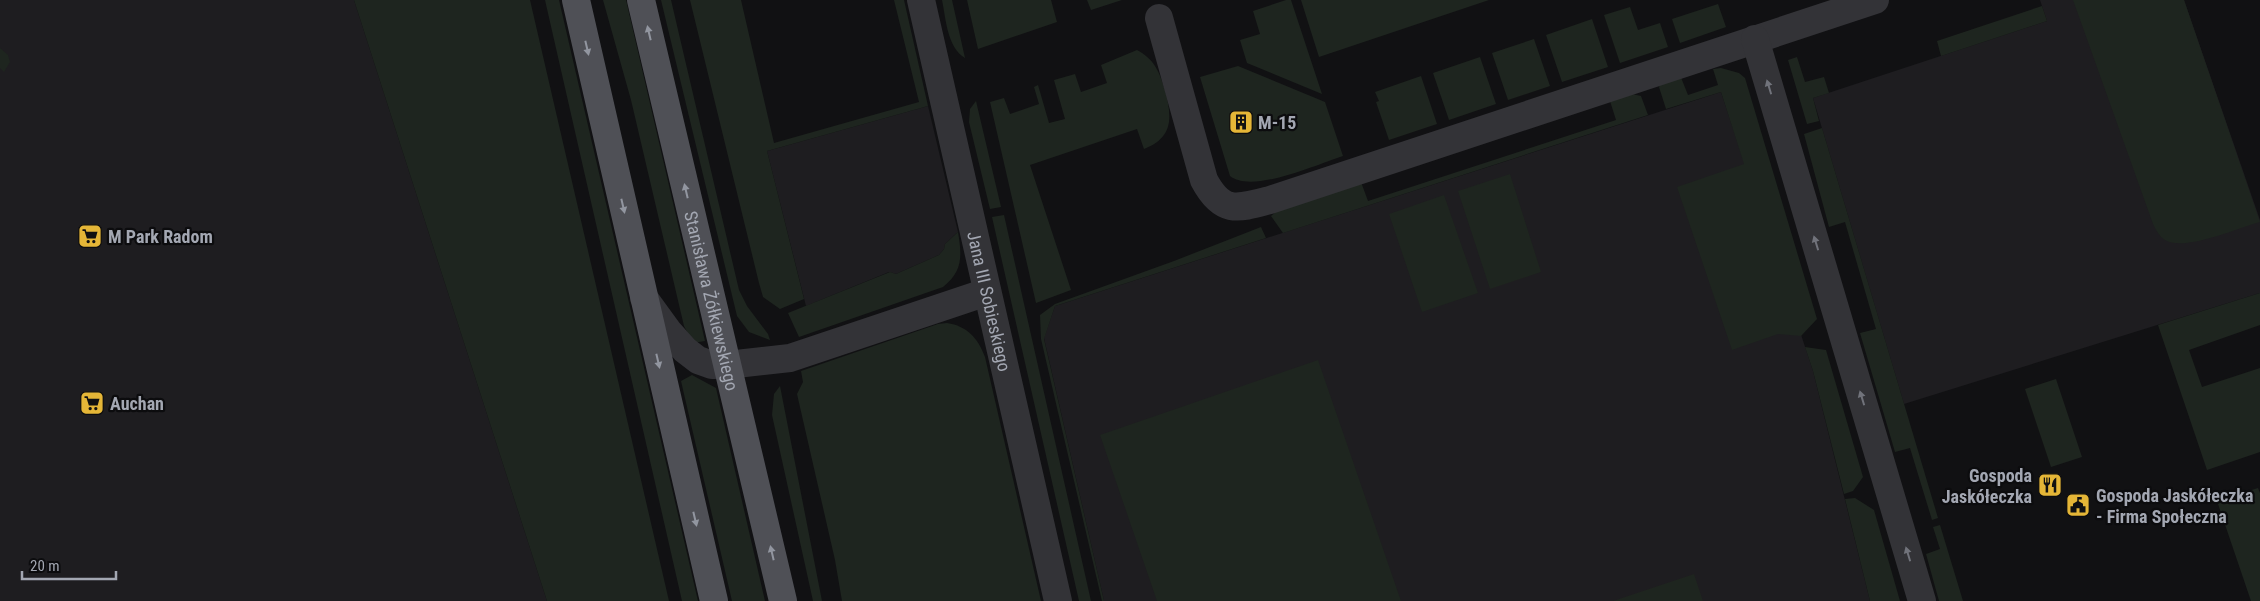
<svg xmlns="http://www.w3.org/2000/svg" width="2260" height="601" viewBox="0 0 2260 601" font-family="'Roboto Condensed',sans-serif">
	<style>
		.built { fill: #1e1d20 }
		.green { fill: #1e251f }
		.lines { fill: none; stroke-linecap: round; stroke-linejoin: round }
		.street { stroke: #333337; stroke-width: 28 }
		.primary { stroke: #4f5056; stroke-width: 28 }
		.oneway { fill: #9296a0 }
		.oneway2 { fill: #71737b }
		.labels { text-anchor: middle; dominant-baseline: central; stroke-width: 4.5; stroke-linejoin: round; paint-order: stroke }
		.poi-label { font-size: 18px; font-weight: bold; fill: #a3a7b2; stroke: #0c0c0e; text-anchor: start }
		.street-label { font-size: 18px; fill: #a3a7b2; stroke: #0c0c0e }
	</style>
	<rect width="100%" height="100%" fill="#111113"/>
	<path class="built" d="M 0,0 L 354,0 L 547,601 L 0,601 Z
		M 2040,0 L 2184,0 L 2260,220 L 2260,293 L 1904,404 L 1813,98 L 2047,21 Z
		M 1721,92 L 1813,371 L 1870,601 L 1104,601 L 1044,338 L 1055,306 Z
		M 928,106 L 958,232 L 945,244 L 944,249 L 939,255 L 896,274 L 889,272 L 806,306 L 767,151 Z"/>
	<path class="green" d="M 354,0 L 530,0 L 669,601 L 547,601 Z
		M 545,0 L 559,0 L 698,601 L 682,601 Z
		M 603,0 L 626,0 L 705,341 L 693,343 L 684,326 L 631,100 Z
		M 661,0 L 671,0 L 739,290 L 747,306 L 768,334 L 770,340 L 749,332 L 737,316 Z
		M 690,0 L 741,0 L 774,143 L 919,102 L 894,0 L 904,0 L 928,106 L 767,151 L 804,299 L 780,309 L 763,297 L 759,283 Z
		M 942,0 L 952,0 L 965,58 C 947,47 946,19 942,0 Z
		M 967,0 L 1051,0 L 1057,22 L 978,49 Z
		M 1087,0 L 1122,0 L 1091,10 Z
		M 1286,0 L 1291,0 L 1322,94 L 1247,63 L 1240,40 L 1260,34 L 1253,11 Z
		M 1301,0 L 1489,0 L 1319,57 Z
		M 2073,0 L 2184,0 L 2260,222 C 2238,228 2184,252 2165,240 C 2159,236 2156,230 2153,224 Z
		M 1718,4 L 1726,27 L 1680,43 L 1672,19 Z
		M 2042,6 L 2047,21 L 1941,56 L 1937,41 Z
		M 1630,7 L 1638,30 L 1660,23 L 1668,47 L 1620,63 L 1604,15 Z
		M 1592,19 L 1608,67 L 1562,82 L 1546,35 Z
		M 1534,39 L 1550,86 L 1508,100 L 1492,53 Z
		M 0,48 L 8,55 L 10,62 L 4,72 L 0,68 Z
		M 1137,50 C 1154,59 1159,71 1165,90 C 1172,117 1174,137 1144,149 L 1137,129 L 1030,165 L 1071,290 L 1036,303 L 990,102 L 1004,98 L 1010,114 L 1039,104 L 1034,87 L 1038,85 L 1049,123 L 1065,119 L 1054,80 L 1075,74 L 1081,92 L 1107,83 L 1101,65 Z
		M 1480,57 L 1496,104 L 1449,120 L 1433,73 Z
		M 1797,57 L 1805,82 L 1824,77 L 1829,93 L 1813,98 L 1819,121 L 1807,124 L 1788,60 Z
		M 1238,66 L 1325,102 L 1343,156 C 1318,164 1252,194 1230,176 L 1200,77 Z
		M 1721,68 L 1739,73 L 1745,78 L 1817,319 L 1801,336 L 1778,334 L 1732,350 L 1677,187 L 1744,164 L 1721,92 L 1666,109 L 1659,87 L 1660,84 L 1680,75 L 1688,95 L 1718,85 L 1713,69 Z
		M 1421,76 L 1437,124 L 1389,140 L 1376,102 L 1379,101 L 1375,92 Z
		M 1632,94 L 1641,96 L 1648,115 L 1283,233 L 1271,216 L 1277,211 L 1361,182 L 1368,201 L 1616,120 L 1610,101 Z
		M 976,101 L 1001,207 L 990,209 L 969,122 L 970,109 Z
		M 1822,128 L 1938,518 L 1932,520 L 1910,448 L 1895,452 L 1860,333 L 1876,329 L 1845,222 L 1829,227 L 1804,134 Z
		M 1510,174 L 1541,272 L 1490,289 L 1458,191 Z
		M 1444,195 L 1478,293 L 1422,312 L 1389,214 Z
		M 1004,215 L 1091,601 L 1079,601 L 992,217 Z
		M 1261,227 L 1266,238 L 1055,306 L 1044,339 L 1104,601 L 1102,601 L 1041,339 L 1040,315 L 1055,304 L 1174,261 Z
		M 958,232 C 962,256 963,271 943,287 L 799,337 L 788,313 L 890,272 L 896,274 L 939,255 L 944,249 L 945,244 Z
		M 2260,293 L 2260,325 L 2189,350 L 2202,387 L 2260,368 L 2260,452 L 2207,470 L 2158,325 Z
		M 947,323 C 967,326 978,338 985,357 L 1041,601 L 842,601 L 835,560 L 797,394 L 803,382 L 801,371 L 938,324 Z
		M 1805,347 L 1826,350 L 1863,477 L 1853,491 L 1844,494 L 1813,371 Z
		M 1318,360 L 1401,601 L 1157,601 L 1100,435 Z
		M 692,375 L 716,388 L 765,601 L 732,601 L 681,381 Z
		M 2056,379 L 2082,457 L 2051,467 L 2025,389 Z
		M 780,386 L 822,601 L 813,601 L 772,415 L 774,394 Z
		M 2258,488 L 2260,493 L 2260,601 L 2251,601 L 2217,501 Z
		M 1855,498 L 1874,510 L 1900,601 L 1870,601 L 1845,499 Z
		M 1940,525 L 1963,601 L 1939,601 L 1926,554 L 1940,549 L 1933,527 Z
		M 1694,574 L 1703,601 L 1613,601 Z"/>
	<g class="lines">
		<g class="street">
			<path id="s1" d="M 921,0 L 1058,601"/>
			<path d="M 1159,18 L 1204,180 C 1222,214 1237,209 1270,200 L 1875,0"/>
			<path d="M 1755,39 L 1922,601"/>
			<path d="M 644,298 L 668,331 L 685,350 L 698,360 L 712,365 L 727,365 L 790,358 L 987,292"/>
		</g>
		<g class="primary">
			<path d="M 576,0 L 714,601"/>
			<path id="s2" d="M 641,0 L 783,601"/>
		</g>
	</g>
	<defs><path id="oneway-solid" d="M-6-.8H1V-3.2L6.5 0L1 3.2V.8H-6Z" transform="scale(1.25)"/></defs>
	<g class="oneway">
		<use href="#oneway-solid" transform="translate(649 33) rotate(-103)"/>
		<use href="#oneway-solid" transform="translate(587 48) rotate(77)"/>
		<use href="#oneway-solid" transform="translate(686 191) rotate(-103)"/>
		<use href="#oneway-solid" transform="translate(623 206) rotate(77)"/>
		<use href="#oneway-solid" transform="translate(658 361) rotate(77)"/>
		<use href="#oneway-solid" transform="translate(695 519) rotate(77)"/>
		<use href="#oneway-solid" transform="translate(772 553) rotate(-103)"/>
	</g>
	<g class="oneway2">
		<use href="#oneway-solid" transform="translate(1769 87) rotate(-107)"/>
		<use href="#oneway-solid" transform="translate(1816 243) rotate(-107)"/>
		<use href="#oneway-solid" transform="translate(1862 398) rotate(-107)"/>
		<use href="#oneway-solid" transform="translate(1908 554) rotate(-107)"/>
	</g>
	<defs>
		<g id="building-square" transform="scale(1.25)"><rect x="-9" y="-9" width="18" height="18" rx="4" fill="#e5b637" stroke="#0c0c0e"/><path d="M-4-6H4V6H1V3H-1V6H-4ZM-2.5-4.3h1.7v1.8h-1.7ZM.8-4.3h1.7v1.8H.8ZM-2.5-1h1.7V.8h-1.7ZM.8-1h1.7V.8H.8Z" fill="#111"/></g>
		<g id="supermarket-square" transform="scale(1.25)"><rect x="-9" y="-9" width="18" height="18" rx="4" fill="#e5b637" stroke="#0c0c0e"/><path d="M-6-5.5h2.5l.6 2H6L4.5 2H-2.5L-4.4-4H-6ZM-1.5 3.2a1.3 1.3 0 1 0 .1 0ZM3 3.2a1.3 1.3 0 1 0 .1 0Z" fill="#111"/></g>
		<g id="restaurant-square" transform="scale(1.25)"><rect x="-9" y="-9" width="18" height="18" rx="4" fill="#e5b637" stroke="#0c0c0e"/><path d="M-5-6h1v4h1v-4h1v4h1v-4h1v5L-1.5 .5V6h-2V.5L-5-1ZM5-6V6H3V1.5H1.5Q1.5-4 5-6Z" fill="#111"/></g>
		<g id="civic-square" transform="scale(1.25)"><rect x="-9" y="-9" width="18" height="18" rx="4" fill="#e5b637" stroke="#0c0c0e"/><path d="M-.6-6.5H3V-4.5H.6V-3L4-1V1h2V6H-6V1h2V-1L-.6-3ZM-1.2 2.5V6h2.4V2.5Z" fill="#111"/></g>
	</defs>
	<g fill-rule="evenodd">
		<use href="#building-square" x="1241" y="122"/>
		<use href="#supermarket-square" x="90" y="236"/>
		<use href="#supermarket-square" x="92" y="403"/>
		<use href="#restaurant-square" x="2050" y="485"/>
		<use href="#civic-square" x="2078" y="505"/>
	</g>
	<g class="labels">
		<g class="poi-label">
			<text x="1258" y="122">M-15</text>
			<text x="108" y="236">M Park Radom</text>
			<text x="110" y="403">Auchan</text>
			<text x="2032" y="475" text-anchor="end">Gospoda<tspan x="2032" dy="21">Jaskółeczka</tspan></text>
			<text x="2096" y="495">Gospoda Jaskółeczka<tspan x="2096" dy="21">- Firma Społeczna</tspan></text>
		</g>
		<g class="street-label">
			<text stroke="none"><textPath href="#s2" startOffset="309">Stanisława Żółkiewskiego</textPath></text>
			<text stroke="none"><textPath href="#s1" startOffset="309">Jana III Sobieskiego</textPath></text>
		</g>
	</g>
	<path d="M22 571v8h94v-8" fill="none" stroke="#a3a7b2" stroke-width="2.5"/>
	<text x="30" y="571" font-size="15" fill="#a3a7b2" stroke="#0c0c0e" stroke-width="4" paint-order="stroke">20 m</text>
</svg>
